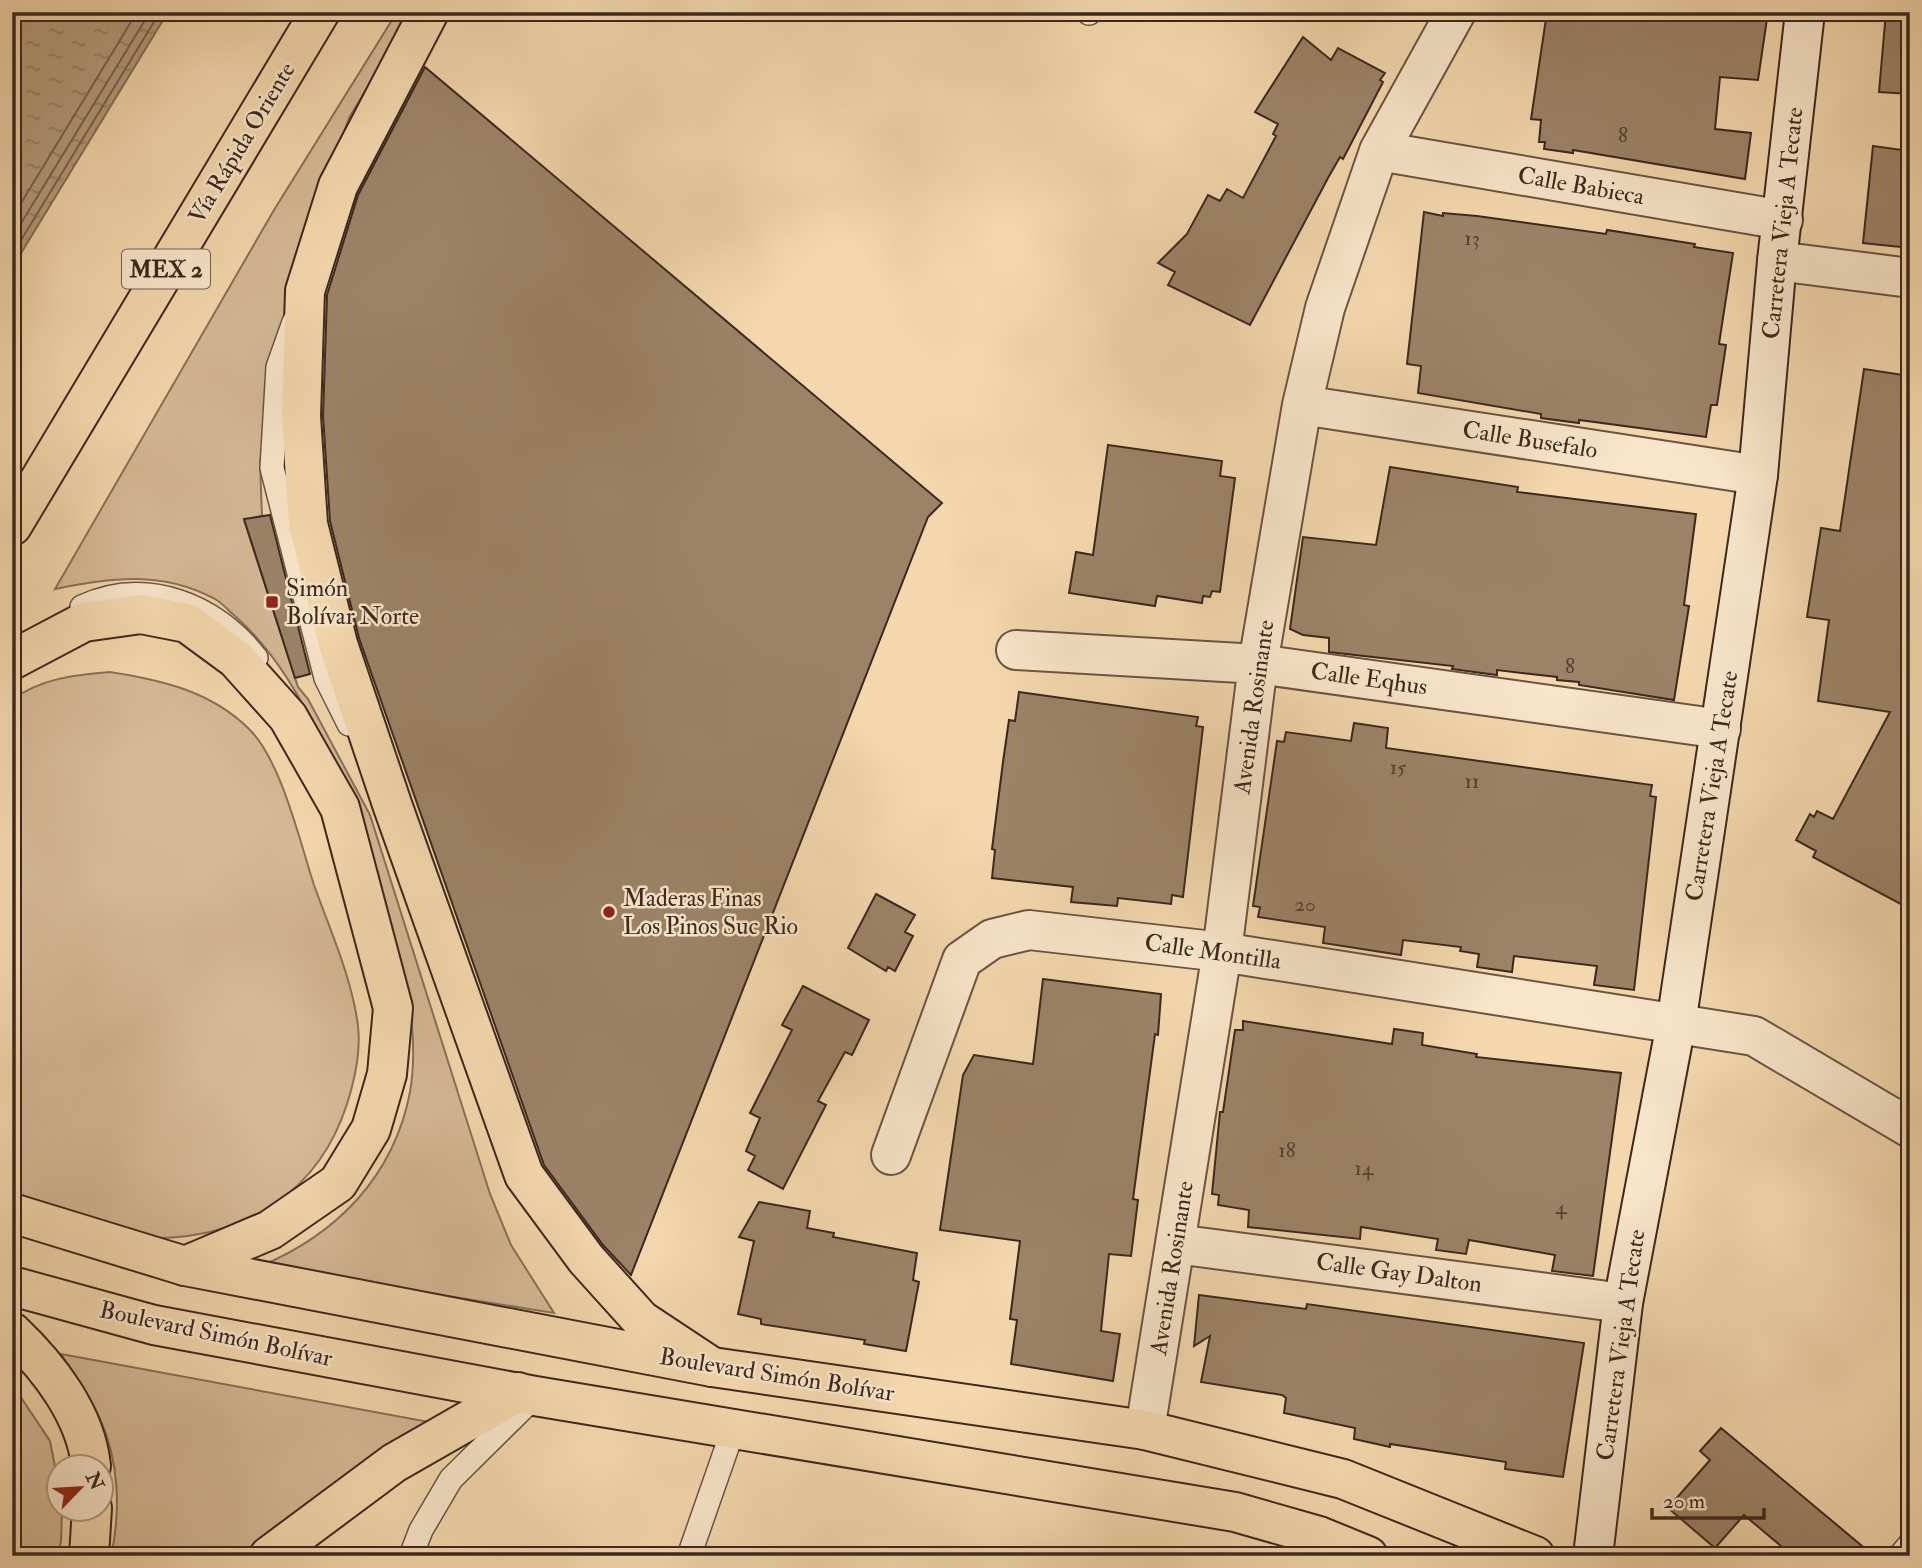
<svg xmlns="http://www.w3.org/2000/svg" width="1922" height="1568" viewBox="0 0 1922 1568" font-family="'IM FELL Double Pica',serif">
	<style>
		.green { fill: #d5b995; stroke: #88705a; stroke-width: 2 }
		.water { fill: url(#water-ripples); stroke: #856e56; stroke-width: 2 }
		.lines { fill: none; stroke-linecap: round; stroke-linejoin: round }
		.shore { stroke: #78624d; stroke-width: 2 }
		.building { fill: #9c8368; stroke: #3c281e; stroke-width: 2 }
		.lane-casing { stroke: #6a5442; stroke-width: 26 }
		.street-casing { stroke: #6a5442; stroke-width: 42 }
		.secondary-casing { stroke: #3c281e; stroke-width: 42 }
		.primary-casing { stroke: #3c281e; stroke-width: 42 }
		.highway-casing { stroke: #3c281e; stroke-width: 42 }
		.lane { stroke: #f8e5ca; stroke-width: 23 }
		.street { stroke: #f8e5ca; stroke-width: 38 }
		.secondary { stroke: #f8e5ca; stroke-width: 38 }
		.primary { stroke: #f4d7ad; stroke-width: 38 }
		.highway { stroke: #f4d7ad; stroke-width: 38 }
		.poi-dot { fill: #8f2418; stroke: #f8e5ca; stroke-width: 2.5 }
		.labels { text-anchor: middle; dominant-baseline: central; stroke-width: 5; stroke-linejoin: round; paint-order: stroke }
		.number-label { font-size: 21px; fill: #543f30 }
		.shield { fill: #f8e5ca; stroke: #746152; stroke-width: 2 }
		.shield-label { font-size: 23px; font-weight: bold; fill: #3c281e }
		.street-label { font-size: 24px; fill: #3c281e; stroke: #f8e5ca }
		.poi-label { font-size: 24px; fill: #3c281e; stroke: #f8e5ca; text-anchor: start }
	</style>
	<defs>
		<pattern id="water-ripples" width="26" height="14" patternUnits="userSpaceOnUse" patternTransform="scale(1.75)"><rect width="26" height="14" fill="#b59c7c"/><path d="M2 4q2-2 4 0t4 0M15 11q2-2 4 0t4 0" fill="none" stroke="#947f65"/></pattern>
	</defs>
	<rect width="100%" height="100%" fill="#f4d7ad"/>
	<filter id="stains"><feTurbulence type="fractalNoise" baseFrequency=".00286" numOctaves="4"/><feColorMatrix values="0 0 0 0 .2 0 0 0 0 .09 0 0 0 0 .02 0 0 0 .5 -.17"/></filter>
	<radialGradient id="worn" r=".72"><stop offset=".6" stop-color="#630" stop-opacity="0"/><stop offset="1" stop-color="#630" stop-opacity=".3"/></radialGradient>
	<path class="green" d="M 397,12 L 413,12 L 349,118 L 329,174 L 275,350 L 260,463 L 262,516 L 244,520 L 298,687 L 308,699 L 370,815 L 490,1194 L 511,1245 L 554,1313 L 261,1266 C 337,1234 394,1176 410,1092 C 416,1058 413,1016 405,982 C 398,953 386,925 377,896 C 346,802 312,684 235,616 C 229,611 222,603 215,599 C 161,570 112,578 55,589 L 274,210 Z
		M 110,672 C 161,680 211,691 249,729 C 281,760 300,842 314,885 C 330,930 352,978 358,1026 C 361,1053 355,1079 347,1104 C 319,1191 249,1236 159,1238 C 147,1238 134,1232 123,1228 C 86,1217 49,1205 12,1192 L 12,700 C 41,678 75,675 110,672 Z
		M 61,1354 L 440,1424 L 251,1556 L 111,1556 C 121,1511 119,1461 100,1419 C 90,1396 74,1375 61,1354 Z
		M 12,1384 L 50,1441 L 59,1487 L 60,1508 L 62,1509 L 61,1542 L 57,1556 L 12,1556 Z"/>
	<path class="water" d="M 12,12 L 168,12 L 12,268 Z"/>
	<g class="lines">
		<path class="shore" d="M 12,218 L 137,12
			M 12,238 L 150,12
			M 12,255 L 160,12"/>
	</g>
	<path class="building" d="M 1547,12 L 1768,12 L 1758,80 L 1720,77 L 1715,129 L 1751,133 L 1745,179 L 1573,150 L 1573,153 L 1544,149 L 1545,142 L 1539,142 L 1541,120 L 1531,119 Z
		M 1886,12 L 1910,12 L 1910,94 L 1879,92 Z
		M 1303,37 L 1331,60 L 1338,48 L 1385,73 L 1380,80 L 1383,82 L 1343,159 L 1340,157 L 1328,178 L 1250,325 L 1168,285 L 1175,272 L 1158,263 L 1187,234 L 1208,195 L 1220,201 L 1227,189 L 1243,198 L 1276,136 L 1273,134 L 1278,124 L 1255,112 Z
		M 425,67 L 942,503 L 928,517 L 631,1275 L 603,1245 L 544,1165 L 359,638 L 330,521 L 323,416 L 327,295 L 358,195 Z
		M 1873,146 L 1910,151 L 1910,248 L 1863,243 Z
		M 1424,212 L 1443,216 L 1443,213 L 1477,216 L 1606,234 L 1607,230 L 1695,244 L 1694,247 L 1733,253 L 1719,344 L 1726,345 L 1717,405 L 1711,405 L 1706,437 L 1579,420 L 1579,423 L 1541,418 L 1541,414 L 1418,393 L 1421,366 L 1407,364 Z
		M 1864,369 L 1910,376 L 1910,909 L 1813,857 L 1816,851 L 1796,840 L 1810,814 L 1814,817 L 1817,811 L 1833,819 L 1890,712 L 1818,701 L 1829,620 L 1807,617 L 1821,528 L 1840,531 Z
		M 1108,445 L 1222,461 L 1220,476 L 1235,478 L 1220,592 L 1212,591 L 1210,597 L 1203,596 L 1202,603 L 1157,596 L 1155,606 L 1069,593 L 1076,552 L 1093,555 Z
		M 1390,467 L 1518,487 L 1517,492 L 1696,514 L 1684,605 L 1689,606 L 1674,700 L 1579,685 L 1579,682 L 1557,680 L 1557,677 L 1497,670 L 1497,675 L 1452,669 L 1453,666 L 1329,652 L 1329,638 L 1303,635 L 1290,629 L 1303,537 L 1376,545 Z
		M 270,515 L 310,674 L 295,678 L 244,519 Z
		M 1019,692 L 1198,717 L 1196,726 L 1203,727 L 1183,897 L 1172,895 L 1171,904 L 1118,898 L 1117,906 L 1071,902 L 1073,887 L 992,878 L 995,850 L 992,849 L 1003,762 L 1009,720 L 1015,721 Z
		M 1354,723 L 1388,728 L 1386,748 L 1652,785 L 1650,796 L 1656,797 L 1634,990 L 1594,985 L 1597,966 L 1514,956 L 1512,972 L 1477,967 L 1479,954 L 1460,951 L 1461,947 L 1403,940 L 1401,955 L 1323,943 L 1325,927 L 1258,917 L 1260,907 L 1253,906 L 1277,741 L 1284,742 L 1286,732 L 1351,741 Z
		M 876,894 L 915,915 L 905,932 L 913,936 L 895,971 L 888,967 L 886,971 L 848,948 Z
		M 1043,979 L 1161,994 L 1158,1035 L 1155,1034 L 1133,1199 L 1138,1200 L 1131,1256 L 1109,1254 L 1101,1331 L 1120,1334 L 1113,1381 L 1011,1364 L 1017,1320 L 1010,1319 L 1020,1241 L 940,1230 L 963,1075 L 974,1055 L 1033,1064 Z
		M 803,986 L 869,1020 L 852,1055 L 845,1052 L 818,1101 L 826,1105 L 783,1189 L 748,1170 L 755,1156 L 746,1151 L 760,1118 L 750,1113 L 792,1030 L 782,1025 Z
		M 1243,1021 L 1392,1044 L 1394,1029 L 1423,1033 L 1422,1045 L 1477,1054 L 1476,1057 L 1621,1073 L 1593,1276 L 1552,1271 L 1555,1255 L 1469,1240 L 1466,1254 L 1436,1250 L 1438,1239 L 1361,1227 L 1360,1239 L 1248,1227 L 1249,1210 L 1218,1205 L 1219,1195 L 1212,1194 L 1220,1112 L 1223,1112 L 1235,1030 L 1243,1030 Z
		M 759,1202 L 810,1211 L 807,1228 L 834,1233 L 833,1237 L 917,1253 L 913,1280 L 919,1282 L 906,1351 L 864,1344 L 865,1340 L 761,1324 L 761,1319 L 738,1314 L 754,1241 L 739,1237 Z
		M 1199,1295 L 1306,1309 L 1307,1304 L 1584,1343 L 1563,1477 L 1505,1469 L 1506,1462 L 1390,1444 L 1390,1447 L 1354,1439 L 1355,1428 L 1284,1413 L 1286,1398 L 1282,1395 L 1201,1382 L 1210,1336 L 1194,1346 Z
		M 1721,1428 L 1770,1469 L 1874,1556 L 1793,1556 L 1744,1515 L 1715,1548 L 1668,1508 L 1710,1460 L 1700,1451 Z"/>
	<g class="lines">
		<g class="lane-casing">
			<path id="lane" d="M 1088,12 L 1089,13
				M 294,322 L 278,367 L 272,468 L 326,678 L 349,724
				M 82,607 C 146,577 216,605 256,658
				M 411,1556 L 421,1530 L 451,1479 L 535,1396
				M 689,1556 L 733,1430
				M 1900,1556 L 1910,1544"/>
		</g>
		<g class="street-casing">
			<path id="street" d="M 1379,151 L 1783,220
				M 1777,261 L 1910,278
				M 1302,405 L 1758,475
				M 1016,650 L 1258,664 L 1721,729
				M 891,1155 L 962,960 L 992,939 L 1029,930 L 1222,952 L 1754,1036 L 1910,1128
				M 1176,1244 L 1623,1303
				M 1145,1430 L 1222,952 L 1258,664 L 1302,405 L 1325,308 L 1379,151 L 1456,12"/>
		</g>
		<g class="secondary-casing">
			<path id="secondary" d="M 1593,1556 L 1623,1303 L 1676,1024 L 1758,475 L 1777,261 L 1805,12"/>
		</g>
		<g class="primary-casing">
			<path id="primary" d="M 12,1213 L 185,1266 L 712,1367 L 1145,1430 L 1343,1479 L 1535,1556
				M 12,1286 L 154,1325 L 535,1396 L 1235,1512 L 1319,1536 L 1368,1556"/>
		</g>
		<g class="highway-casing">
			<path id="highway" d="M 429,12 L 338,186 L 305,291 L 301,416 L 308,524 L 338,644 L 393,807 L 524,1175 L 586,1259 L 641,1320 L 712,1367
				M 12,526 L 320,12
				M 12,660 L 84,622 L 141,614 L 187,623 L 236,659 L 288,717 L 340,808 L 393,1008 L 387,1074 L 371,1129 L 338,1183 L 270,1230 L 185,1266
				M 12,1332 C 49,1367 86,1415 91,1466
				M 89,1556 L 92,1508
				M 269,1556 L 394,1463 L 518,1392"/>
		</g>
		<use href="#lane" class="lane"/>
		<use href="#street" class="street"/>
		<use href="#secondary" class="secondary"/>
		<use href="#primary" class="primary"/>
		<use href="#highway" class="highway"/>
	</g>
	<g class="poi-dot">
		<rect x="265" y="595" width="14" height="14" rx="3.5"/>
		<circle cx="609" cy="912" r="7"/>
	</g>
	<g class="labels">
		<g class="number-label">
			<text x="1623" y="135">8</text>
			<text x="1472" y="238">13</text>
			<text x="1570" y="666">8</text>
			<text x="1398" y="767">15</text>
			<text x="1472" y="781">11</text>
			<text x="1305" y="904">20</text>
			<text x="1287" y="1150">18</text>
			<text x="1364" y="1168">14</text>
			<text x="1561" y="1207">4</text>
		</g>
		<rect class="shield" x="122" y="249.5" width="88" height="39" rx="5"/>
		<g class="shield-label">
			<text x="166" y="269">MEX 2</text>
		</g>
		<g class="street-label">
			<text transform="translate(242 143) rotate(-59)">Vía Rápida Oriente</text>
			<text transform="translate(1581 186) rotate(10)">Calle Babieca</text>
			<text transform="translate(1783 223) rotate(-84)">Carretera Vieja A Tecate</text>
			<text transform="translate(1530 440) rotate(9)">Calle Busefalo</text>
			<text transform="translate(1369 679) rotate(8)">Calle Eqhus</text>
			<text transform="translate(1254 707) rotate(-82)">Avenida Rosinante</text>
			<text transform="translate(1712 786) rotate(-81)">Carretera Vieja A Tecate</text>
			<text transform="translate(1213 952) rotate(8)">Calle Montilla</text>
			<text transform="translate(1172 1268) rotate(-81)">Avenida Rosinante</text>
			<text transform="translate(1399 1273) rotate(8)">Calle Gay Dalton</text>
			<text transform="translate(216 1334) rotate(12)">Boulevard Simón Bolívar</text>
			<text transform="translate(1621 1345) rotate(-82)">Carretera Vieja A Tecate</text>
			<text transform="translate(777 1375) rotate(9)">Boulevard Simón Bolívar</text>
		</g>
		<g class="poi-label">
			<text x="286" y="588">Simón<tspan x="286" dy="28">Bolívar Norte</tspan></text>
			<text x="623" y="898">Maderas Finas<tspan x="623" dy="28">Los Pinos Suc Rio</tspan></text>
		</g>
	</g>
	<rect width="1922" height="1568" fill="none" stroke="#f4d7ad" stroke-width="42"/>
	<rect x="14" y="14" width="1894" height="1540" fill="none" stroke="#3c281e" stroke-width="3.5"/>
	<rect x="21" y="21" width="1880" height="1526" fill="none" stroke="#3c281e" stroke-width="2"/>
	<g transform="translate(80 1488) rotate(65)"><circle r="33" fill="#f8e5ca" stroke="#ad9985" stroke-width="2"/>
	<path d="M0-5L12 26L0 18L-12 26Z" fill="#8f2418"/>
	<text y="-10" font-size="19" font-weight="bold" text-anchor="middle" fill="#3c281e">N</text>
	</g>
	<path d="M1652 1508v10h112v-10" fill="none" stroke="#3c281e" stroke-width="3.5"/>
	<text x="1663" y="1508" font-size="21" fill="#3c281e" stroke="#f8e5ca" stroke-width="5" paint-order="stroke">20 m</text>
	<rect width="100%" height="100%" filter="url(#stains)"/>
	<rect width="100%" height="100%" fill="url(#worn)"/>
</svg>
